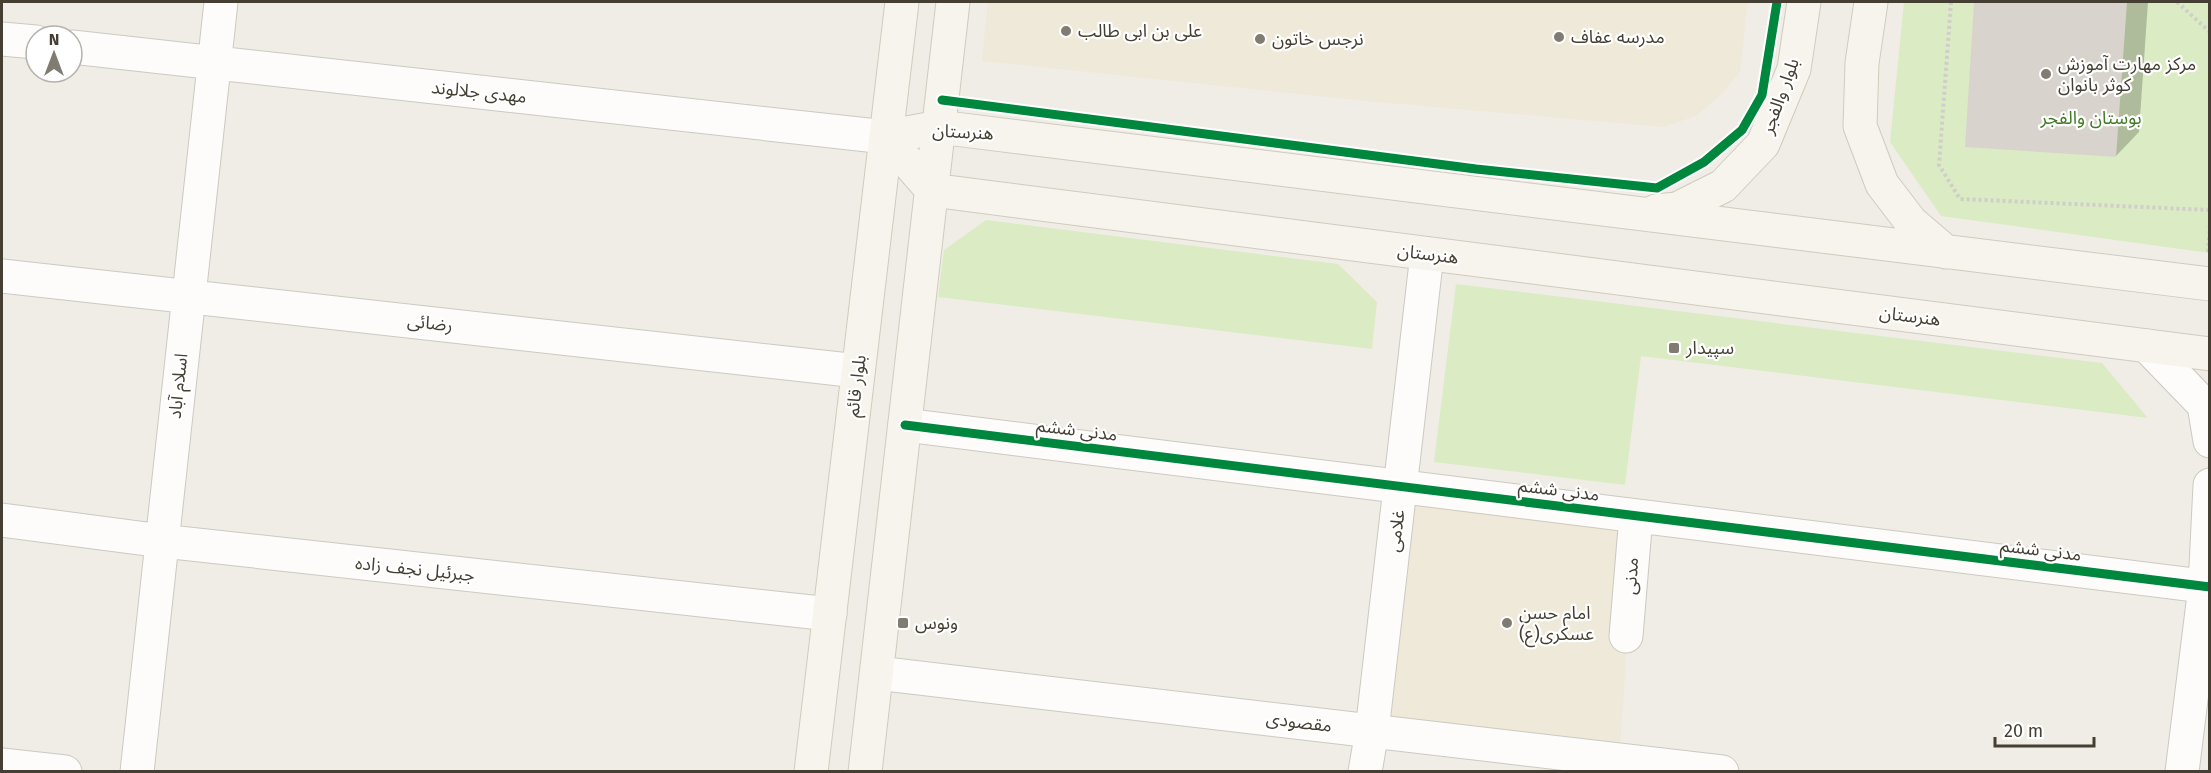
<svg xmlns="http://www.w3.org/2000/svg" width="2211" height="773" viewBox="0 0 2211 773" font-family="'Fira Sans','Noto Sans Arabic',sans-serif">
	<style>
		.education { fill: #eee9d8 }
		.green { fill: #dbebc4 }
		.shadow { fill: #0003 }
		.building { fill: #d8d4cd }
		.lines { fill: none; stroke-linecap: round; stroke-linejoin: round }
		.street-casing { stroke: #ccc9c2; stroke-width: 35 }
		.secondary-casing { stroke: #cfcbbd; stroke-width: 35 }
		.path { stroke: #d0cec9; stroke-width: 4; stroke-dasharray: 3 3; stroke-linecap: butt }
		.street { stroke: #fdfcfb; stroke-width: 33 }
		.secondary { stroke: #f6f4ed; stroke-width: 33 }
		.cycleway-casing { stroke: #fff; stroke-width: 13 }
		.cycleway { stroke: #00873e; stroke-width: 9 }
		.poi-dot { fill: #817c72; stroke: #fff; stroke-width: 2 }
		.labels { text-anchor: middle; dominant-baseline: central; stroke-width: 4.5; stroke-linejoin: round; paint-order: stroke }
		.poi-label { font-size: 18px; fill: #453f33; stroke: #fff; text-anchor: start }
		.street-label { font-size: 18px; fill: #453f33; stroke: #fff }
		.park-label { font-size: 18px; fill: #3f7a23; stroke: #fff }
	</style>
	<rect width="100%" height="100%" fill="#f0ede6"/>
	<path class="education" d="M 988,2 L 1748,2 L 1740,72 L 1721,95 L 1696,116 L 1663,127 L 1366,101 L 982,61 Z
		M 1401,487 L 1636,516 L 1619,760 L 1372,731 Z"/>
	<path class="green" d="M 1904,2 L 2209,2 L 2209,253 L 1941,216 L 1890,142 Z
		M 986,220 L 1338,264 L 1377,302 L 1372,349 L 938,297 L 944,250 Z
		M 1456,284 L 2102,363 L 2148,418 L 1641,356 L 1625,485 L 1434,462 Z"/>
	<path class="shadow" d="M 1976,2 L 2148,2 L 2139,132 L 2116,156 L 1966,146 Z"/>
	<path class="building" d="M 1974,2 L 2127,2 L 2116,157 L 1965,147 Z"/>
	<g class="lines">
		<g class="street-casing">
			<path id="street" d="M 2,39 L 36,42
				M 72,47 L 886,137
				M 2,276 L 858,371
				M 2147,346 L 2204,405 L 2210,441
				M 905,425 L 2210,587
				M 2,520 L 162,541 L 830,614
				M 1626,636 L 1636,516
				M 877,673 L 1722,772
				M 2,765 L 65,772
				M 137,772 L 221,2
				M 1365,772 L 1372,731 L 1427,254
				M 2182,772 L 2205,587 L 2210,485"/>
		</g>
		<g class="secondary-casing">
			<path id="secondary" d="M 1871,2 L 1862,63 L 1860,126 L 1882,184 L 1911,222 L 1946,252
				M 886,137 L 932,190 L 2210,354
				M 886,137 L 939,127 L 2210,284
				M 1656,211 L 1677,209 L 1723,186 L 1763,144 L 1794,69 L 1804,2
				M 811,772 L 902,2
				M 865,772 L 953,2"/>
		</g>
		<path class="path" d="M 1951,2 L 1939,165 L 1960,199 L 2210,210
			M 2177,2 L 2210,32
			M 2208,252 L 2210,226"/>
		<use href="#street" class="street"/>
		<use href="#secondary" class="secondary"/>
		<g class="cycleway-casing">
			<path id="cycleway" d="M 942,100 L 1476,169 L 1657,188 L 1704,162 L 1742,130 L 1762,95 L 1777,2
				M 905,425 L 2210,587"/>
		</g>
		<use href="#cycleway" class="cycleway"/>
	</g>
	<g class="poi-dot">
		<circle cx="1066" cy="31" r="6"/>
		<circle cx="1559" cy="37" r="6"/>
		<circle cx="1260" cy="39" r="6"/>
		<circle cx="2046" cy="74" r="6"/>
		<rect x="1668" y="342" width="12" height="12" rx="3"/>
		<rect x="897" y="617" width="12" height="12" rx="3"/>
		<circle cx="1507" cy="623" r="6"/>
	</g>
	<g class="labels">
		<g class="poi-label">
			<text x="1078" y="31">علی بن ابی طالب</text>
			<text x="1571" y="37">مدرسه عفاف</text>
			<text x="1272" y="39">نرجس خاتون</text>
			<text x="2058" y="64">مرکز مهارت آموزش<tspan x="2058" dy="21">کوثر بانوان</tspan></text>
			<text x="1686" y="348">سپیدار</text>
			<text x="1519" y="613">امام حسن<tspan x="1519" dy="21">عسکری(ع)</tspan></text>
			<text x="915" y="623">ونوس</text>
		</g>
		<g class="street-label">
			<text transform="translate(479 92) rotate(6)">مهدی جلالوند</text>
			<text transform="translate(1780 96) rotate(-70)">بلوار والفجر</text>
			<text transform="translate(963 132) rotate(3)">هنرستان</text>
			<text transform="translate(1428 254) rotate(7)">هنرستان</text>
			<text transform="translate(1910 316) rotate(7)">هنرستان</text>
			<text transform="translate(430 323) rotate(6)">رضائی</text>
			<text transform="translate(178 386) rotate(-84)">اسلام آباد</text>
			<text transform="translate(856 386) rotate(-83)">بلوار قائم</text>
			<text transform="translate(1077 430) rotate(7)">مدنی ششم</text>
			<text transform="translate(1559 490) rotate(7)">مدنی ششم</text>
			<text transform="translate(1396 531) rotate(-83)">غلامی</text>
			<text transform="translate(2041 550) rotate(7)">مدنی ششم</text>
			<text transform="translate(415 569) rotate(6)">جبرئیل نجف زاده</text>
			<text transform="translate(1631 576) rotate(-86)">مدنی</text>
			<text transform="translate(1299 722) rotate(7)">مقصودی</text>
		</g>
		<g class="park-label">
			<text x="2091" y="118">بوستان والفجر</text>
		</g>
	</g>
	<rect width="2211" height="773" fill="none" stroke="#453f33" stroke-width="6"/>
	<g transform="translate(54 54)"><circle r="28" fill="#ffffff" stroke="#b5b2ad" stroke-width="1.5"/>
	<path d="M0-4.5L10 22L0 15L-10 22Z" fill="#817c72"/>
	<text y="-9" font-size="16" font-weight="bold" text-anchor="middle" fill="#453f33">N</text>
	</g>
	<path d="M1995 737v9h99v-9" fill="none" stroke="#453f33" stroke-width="3"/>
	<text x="2004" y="737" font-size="18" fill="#453f33" stroke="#ffffff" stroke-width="4.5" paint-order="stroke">20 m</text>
</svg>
